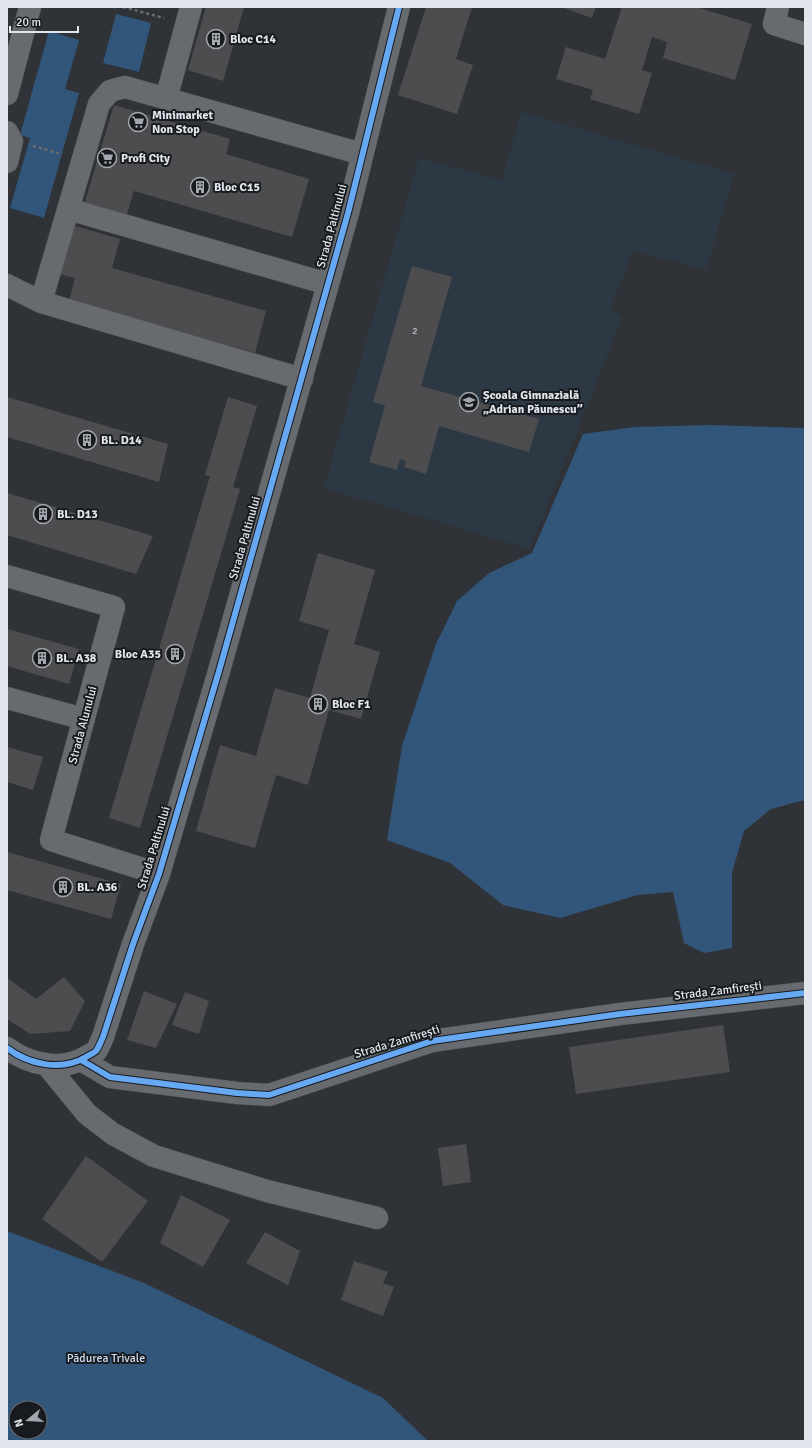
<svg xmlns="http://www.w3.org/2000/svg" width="812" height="1448" viewBox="0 0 812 1448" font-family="Signika,sans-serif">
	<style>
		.built { fill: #2d3845 }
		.green { fill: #32557a; fill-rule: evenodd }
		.building { fill: #4d4d4f }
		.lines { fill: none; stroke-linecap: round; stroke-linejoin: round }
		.minor-casing { stroke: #4c5055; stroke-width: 23 }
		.path { stroke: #6a6e71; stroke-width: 2.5; stroke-dasharray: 3 3; stroke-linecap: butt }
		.minor { stroke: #676a6e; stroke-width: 22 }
		.cycleway-casing { stroke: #171a1f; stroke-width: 8 }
		.cycleway { stroke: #66a8f1; stroke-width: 6 }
		.labels { text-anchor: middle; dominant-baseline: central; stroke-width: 4; stroke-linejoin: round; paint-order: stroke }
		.number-label { font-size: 10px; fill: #bcc0c5 }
		.poi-label { font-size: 12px; font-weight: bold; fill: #e1e6ec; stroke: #171a1f; text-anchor: start }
		.street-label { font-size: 12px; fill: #e1e6ec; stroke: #171a1f }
		.park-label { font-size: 12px; fill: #cedef0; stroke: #171a1f }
	</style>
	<rect width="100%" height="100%" fill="#2f3338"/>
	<path class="built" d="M 522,112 L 734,174 L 706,269 L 633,251 L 610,310 L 623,316 L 530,549 L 324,488 L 419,158 L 501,180 Z"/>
	<path class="green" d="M 116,14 L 151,23 L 139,72 L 103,63 Z
		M 49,31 L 79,40 L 65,89 L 79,93 L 44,218 L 10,208 L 30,138 L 20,135 Z
		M 711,425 L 805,428 L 805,800 L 771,809 L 744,831 L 732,873 L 732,948 L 704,953 L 684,943 L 673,892 L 638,895 L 560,918 L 503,905 L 450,863 L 387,840 L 402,746 L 436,644 L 457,601 L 489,573 L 532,553 L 583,434 L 635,427 Z
		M 7,1231 L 144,1283 L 383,1398 L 428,1441 L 7,1441 ZM 16,1408 L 40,1408 L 40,1432 L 16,1432 Z"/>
	<path class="building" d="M 206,7 L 244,7 L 223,81 L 188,70 Z
		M 426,7 L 472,7 L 456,59 L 473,65 L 457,114 L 398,95 Z
		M 561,7 L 596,7 L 592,18 Z
		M 622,7 L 696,7 L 752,24 L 735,80 L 663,58 L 667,42 L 652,37 L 642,70 L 652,73 L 639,114 L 590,99 L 593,90 L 556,79 L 566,47 L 605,59 Z
		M 114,105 L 230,139 L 226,154 L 309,179 L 292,237 L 134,191 L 126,217 L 84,205 Z
		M 72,225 L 120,239 L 112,268 L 266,311 L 255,353 L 69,301 L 75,278 L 59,274 Z
		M 412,266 L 452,277 L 421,386 L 539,419 L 529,452 L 439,426 L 426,474 L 404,467 L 406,461 L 400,459 L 397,470 L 369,462 L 385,405 L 373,402 Z
		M 7,397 L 168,444 L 159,482 L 7,437 Z
		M 228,397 L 257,406 L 233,487 L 240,489 L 140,828 L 109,818 L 210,476 L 205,475 Z
		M 7,493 L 153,536 L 136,574 L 7,535 Z
		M 318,553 L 375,570 L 354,644 L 380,652 L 361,719 L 329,710 L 308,785 L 276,775 L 255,848 L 196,831 L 220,745 L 256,756 L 275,688 L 310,698 L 329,630 L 299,621 Z
		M 7,629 L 79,649 L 69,684 L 7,666 Z
		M 7,747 L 43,757 L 33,790 L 7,782 Z
		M 7,852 L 121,884 L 111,919 L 7,890 Z
		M 64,977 L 85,1001 L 70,1031 L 30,1034 L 7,1019 L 7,978 L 36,999 Z
		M 144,991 L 177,1004 L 156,1048 L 127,1040 Z
		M 185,992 L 209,1001 L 199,1034 L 172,1025 Z
		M 723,1025 L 730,1072 L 576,1094 L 569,1047 Z
		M 466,1144 L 471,1182 L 443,1186 L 438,1148 Z
		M 86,1156 L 148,1201 L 102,1262 L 42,1219 Z
		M 181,1195 L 230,1220 L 203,1267 L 160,1243 Z
		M 265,1232 L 300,1251 L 288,1285 L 246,1263 Z
		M 354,1261 L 388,1272 L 383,1283 L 394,1287 L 383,1316 L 341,1300 Z"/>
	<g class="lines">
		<g class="minor-casing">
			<path id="minor" d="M 778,7 L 774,24 L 805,34
				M 7,94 L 30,7
				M 166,99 L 191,7
				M 7,132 L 12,141 L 7,162
				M 68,209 L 328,284
				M 7,285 L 41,302 L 302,379
				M 41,302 L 99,104 L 110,91 L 125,87 L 362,154
				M 7,576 L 114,607 L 51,840 L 159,874
				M 7,698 L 84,719
				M 7,1048 C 28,1064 61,1072 86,1057 C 89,1055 94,1053 96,1051 C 99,1047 101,1041 103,1037 L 133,944 L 159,874 L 219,671 L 348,213 L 399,7
				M 81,1060 L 110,1077 L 237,1093 L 269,1095 L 432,1041 L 620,1014 L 805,993
				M 46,1064 L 87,1114 L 113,1134 L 154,1156 L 267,1191 L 377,1218"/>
		</g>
		<path class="path" d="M 123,7 L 164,18
			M 33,146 L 61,154"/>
		<use href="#minor" class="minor"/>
		<g class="cycleway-casing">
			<path id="cycleway" d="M 7,1048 C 28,1064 61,1072 86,1057 C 89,1055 94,1053 96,1051 C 99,1047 101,1041 103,1037 L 133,944 L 159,874 L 219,671 L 348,213 L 399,7
				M 81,1060 L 110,1077 L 237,1093 L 269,1095 L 432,1041 L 620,1014 L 805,993"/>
		</g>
		<use href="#cycleway" class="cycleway"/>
	</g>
	<defs>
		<g id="building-ring" transform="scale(1)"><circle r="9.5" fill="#171a1f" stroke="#a3a7ad" stroke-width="1.5"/><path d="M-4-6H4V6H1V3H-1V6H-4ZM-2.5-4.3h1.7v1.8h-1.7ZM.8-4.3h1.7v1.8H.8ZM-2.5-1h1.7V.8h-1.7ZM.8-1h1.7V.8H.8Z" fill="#a3a7ad"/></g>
		<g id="supermarket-ring" transform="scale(1)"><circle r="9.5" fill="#171a1f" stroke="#a3a7ad" stroke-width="1.5"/><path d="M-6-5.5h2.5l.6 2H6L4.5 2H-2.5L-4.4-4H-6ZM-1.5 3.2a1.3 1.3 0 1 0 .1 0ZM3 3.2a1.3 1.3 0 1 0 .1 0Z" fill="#a3a7ad"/></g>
		<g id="school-ring" transform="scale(1)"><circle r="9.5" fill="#171a1f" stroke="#a3a7ad" stroke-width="1.5"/><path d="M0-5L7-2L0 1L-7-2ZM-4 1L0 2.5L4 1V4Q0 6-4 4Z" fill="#a3a7ad"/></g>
	</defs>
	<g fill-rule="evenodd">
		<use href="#building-ring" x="216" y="39"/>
		<use href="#supermarket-ring" x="138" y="122"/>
		<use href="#supermarket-ring" x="107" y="158"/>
		<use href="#building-ring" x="200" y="187"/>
		<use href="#school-ring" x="469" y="402"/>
		<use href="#building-ring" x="87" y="440"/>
		<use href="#building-ring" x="43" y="514"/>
		<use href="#building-ring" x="175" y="654"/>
		<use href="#building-ring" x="42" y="658"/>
		<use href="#building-ring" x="318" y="704"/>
		<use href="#building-ring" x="63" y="887"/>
	</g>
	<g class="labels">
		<g class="number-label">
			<text x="415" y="331">2</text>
		</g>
		<g class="poi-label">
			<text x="230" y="39">Bloc C14</text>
			<text x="152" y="115">Minimarket<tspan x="152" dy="14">Non Stop</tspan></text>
			<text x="121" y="158">Profi City</text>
			<text x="214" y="187">Bloc C15</text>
			<text x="483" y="395">Școala Gimnazială<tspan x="483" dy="14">„Adrian Păunescu”</tspan></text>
			<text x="101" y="440">BL. D14</text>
			<text x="57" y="514">BL. D13</text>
			<text x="161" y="654" text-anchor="end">Bloc A35</text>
			<text x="56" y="658">BL. A38</text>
			<text x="332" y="704">Bloc F1</text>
			<text x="77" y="887">BL. A36</text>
		</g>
		<g class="street-label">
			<text transform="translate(332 226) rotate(-75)">Strada Paltinului</text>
			<text transform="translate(245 538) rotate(-74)">Strada Paltinului</text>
			<text transform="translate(83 725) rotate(-75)">Strada Alunului</text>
			<text transform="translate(154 848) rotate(-73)">Strada Paltinului</text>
			<text transform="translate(718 991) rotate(-7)">Strada Zamfirești</text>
			<text transform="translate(397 1042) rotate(-17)">Strada Zamfirești</text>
		</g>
		<g class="park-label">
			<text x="106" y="1358">Pădurea Trivale</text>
		</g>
	</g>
	<rect width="812" height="1448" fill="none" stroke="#e1e6ec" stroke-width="16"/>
	<g transform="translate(28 1420) rotate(252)"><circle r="19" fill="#171a1f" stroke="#686c71"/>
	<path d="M0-3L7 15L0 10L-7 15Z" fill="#a3a7ad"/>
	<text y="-6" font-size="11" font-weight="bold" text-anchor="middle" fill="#e1e6ec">N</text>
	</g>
	<path d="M10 26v6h68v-6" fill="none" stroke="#e1e6ec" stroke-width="2"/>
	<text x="16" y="26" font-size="12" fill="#e1e6ec" stroke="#171a1f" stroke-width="3" paint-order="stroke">20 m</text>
</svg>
